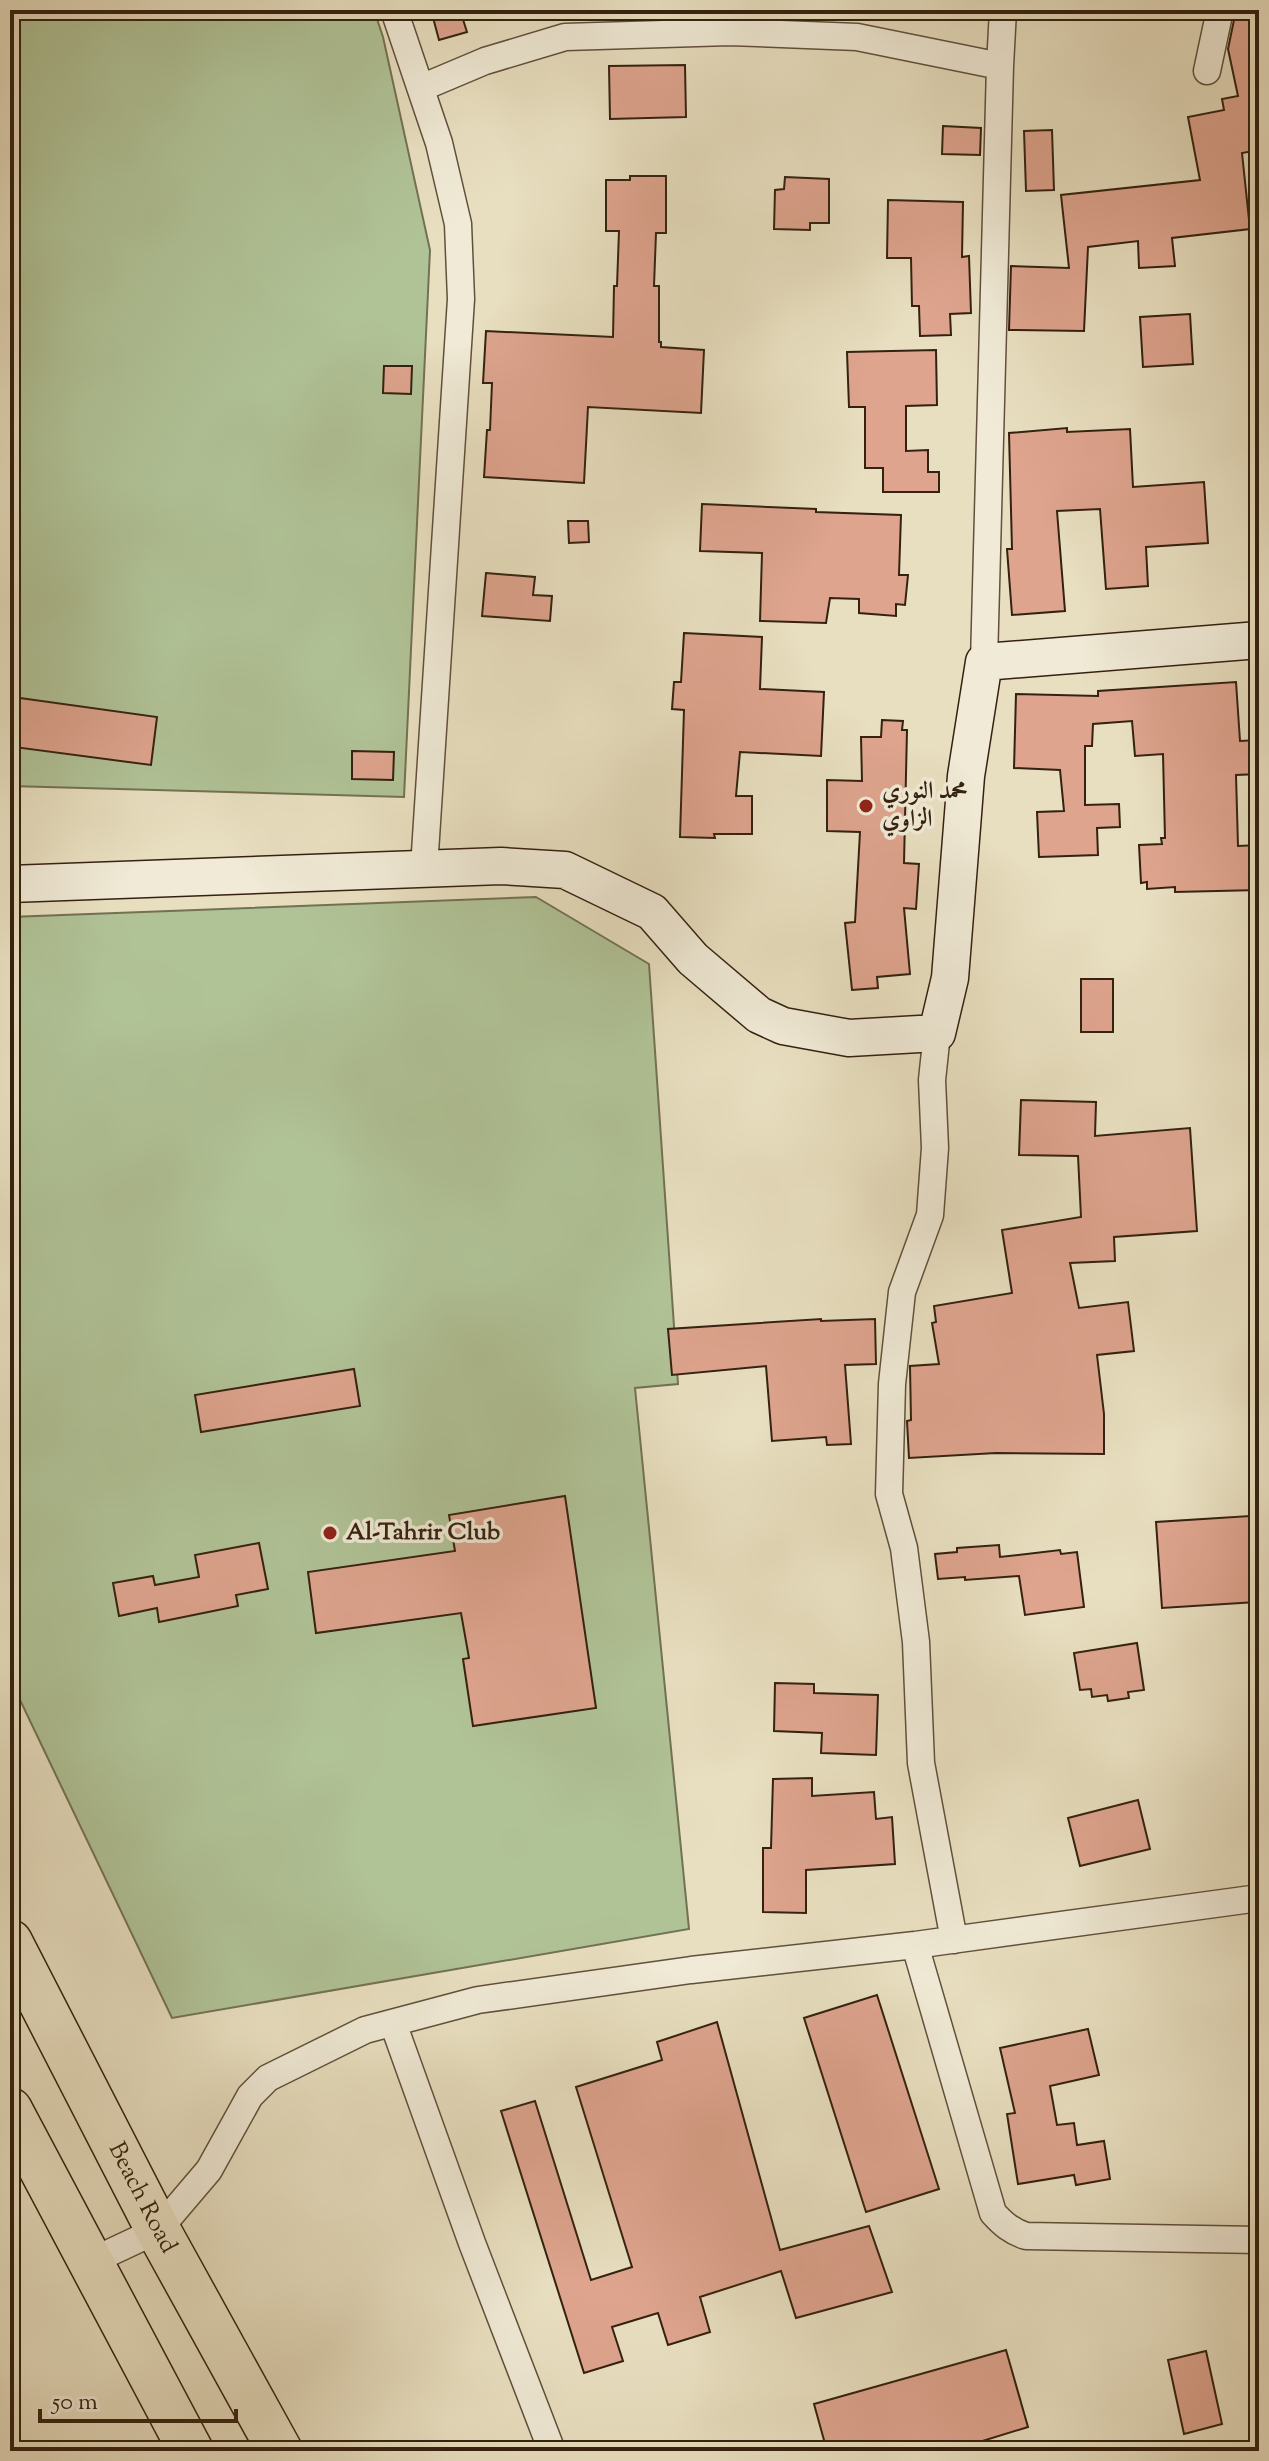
<svg xmlns="http://www.w3.org/2000/svg" width="1269" height="2461" viewBox="0 0 1269 2461" font-family="'Sorts Mill Goudy',Amiri,serif">
	<style>
		.green { fill: #b0c397; stroke: #727253; stroke-width: 2 }
		.building { fill: #dea48e; stroke: #34210f; stroke-width: 2 }
		.lines { fill: none; stroke-linecap: round; stroke-linejoin: round }
		.street-casing { stroke: #61503b; stroke-width: 29 }
		.secondary-casing { stroke: #34210f; stroke-width: 39 }
		.highway-casing { stroke: #34210f; stroke-width: 47 }
		.street { stroke: #f0ead6; stroke-width: 26 }
		.secondary { stroke: #f0ead6; stroke-width: 36 }
		.highway { stroke: #e8dfc0; stroke-width: 44 }
		.poi-dot { fill: #8f2418; stroke: #f0ead6; stroke-width: 3 }
		.labels { text-anchor: middle; dominant-baseline: central; stroke-width: 7; stroke-linejoin: round; paint-order: stroke }
		.poi-label { font-size: 24px; font-weight: bold; fill: #34210f; stroke: #f0ead6; text-anchor: start }
		.street-label { font-size: 24px; fill: #34210f; stroke: #f0ead6 }
	</style>
	<rect width="100%" height="100%" fill="#e8dfc0"/>
	<filter id="stains"><feTurbulence type="fractalNoise" baseFrequency=".0025" numOctaves="4"/><feColorMatrix values="0 0 0 0 .2 0 0 0 0 .09 0 0 0 0 .02 0 0 0 .5 -.17"/></filter>
	<radialGradient id="worn" r=".72"><stop offset=".6" stop-color="#630" stop-opacity="0"/><stop offset="1" stop-color="#630" stop-opacity=".3"/></radialGradient>
	<path class="green" d="M 10,10 L 374,10 L 383,37 L 430,250 L 404,797 L 10,786 Z
		M 536,897 L 649,964 L 678,1384 L 635,1388 L 689,1929 L 172,2018 L 10,1679 L 10,917 Z"/>
	<path class="building" d="M 431,10 L 460,10 L 467,32 L 439,40 Z
		M 1259,10 L 1259,150 L 1242,153 L 1250,229 L 1172,238 L 1175,266 L 1139,268 L 1138,241 L 1088,247 L 1084,331 L 1009,330 L 1011,266 L 1069,268 L 1061,195 L 1200,180 L 1188,117 L 1224,110 L 1222,99 L 1238,96 L 1228,49 L 1235,15 Z
		M 685,65 L 686,117 L 610,119 L 609,66 Z
		M 943,126 L 981,128 L 980,155 L 942,154 Z
		M 1052,130 L 1054,190 L 1026,191 L 1024,131 Z
		M 630,176 L 666,176 L 666,233 L 656,233 L 654,286 L 659,286 L 659,342 L 661,342 L 661,347 L 704,350 L 701,413 L 588,407 L 584,483 L 484,477 L 487,430 L 490,430 L 492,383 L 483,383 L 486,331 L 613,337 L 614,286 L 617,286 L 619,231 L 606,231 L 606,180 L 630,180 Z
		M 785,177 L 829,179 L 829,223 L 810,223 L 810,230 L 774,229 L 775,190 L 784,189 Z
		M 888,200 L 963,202 L 962,257 L 969,256 L 971,313 L 950,314 L 951,335 L 920,336 L 919,306 L 912,306 L 911,258 L 887,258 Z
		M 1190,314 L 1193,364 L 1143,367 L 1140,317 Z
		M 936,350 L 937,405 L 906,406 L 906,451 L 928,450 L 928,472 L 939,472 L 939,492 L 883,492 L 883,468 L 865,468 L 865,407 L 849,407 L 847,352 Z
		M 384,366 L 412,366 L 411,394 L 383,393 Z
		M 1067,428 L 1067,432 L 1130,429 L 1133,487 L 1204,482 L 1208,543 L 1146,547 L 1148,586 L 1106,589 L 1100,509 L 1057,511 L 1065,611 L 1012,615 L 1007,549 L 1012,549 L 1009,433 Z
		M 702,504 L 816,509 L 816,512 L 901,515 L 899,575 L 908,575 L 905,605 L 896,604 L 896,616 L 859,613 L 859,599 L 830,598 L 826,623 L 760,621 L 762,553 L 700,551 Z
		M 568,521 L 588,521 L 589,542 L 569,543 Z
		M 486,573 L 535,577 L 533,595 L 552,596 L 550,621 L 482,616 Z
		M 684,633 L 762,637 L 760,689 L 824,692 L 821,756 L 740,752 L 736,796 L 752,796 L 752,834 L 714,834 L 715,838 L 680,837 L 684,710 L 672,709 L 674,682 L 681,682 Z
		M 1236,682 L 1240,741 L 1259,740 L 1259,774 L 1236,775 L 1238,846 L 1259,845 L 1259,890 L 1175,892 L 1175,887 L 1147,889 L 1147,882 L 1141,883 L 1139,845 L 1162,844 L 1161,838 L 1165,838 L 1163,754 L 1135,756 L 1132,721 L 1093,724 L 1092,746 L 1085,746 L 1085,805 L 1119,804 L 1120,827 L 1097,828 L 1098,855 L 1039,857 L 1037,812 L 1064,811 L 1060,770 L 1014,768 L 1016,694 L 1098,696 L 1098,691 Z
		M 20,698 L 157,717 L 151,765 L 14,747 Z
		M 882,720 L 903,721 L 902,730 L 907,730 L 904,863 L 919,864 L 916,909 L 904,908 L 910,974 L 877,977 L 878,988 L 852,990 L 845,923 L 855,922 L 860,832 L 827,831 L 827,780 L 862,781 L 861,737 L 881,737 Z
		M 352,751 L 394,752 L 393,780 L 352,779 Z
		M 1081,979 L 1113,979 L 1113,1032 L 1081,1032 Z
		M 1021,1100 L 1096,1102 L 1095,1136 L 1190,1128 L 1197,1231 L 1114,1237 L 1115,1261 L 1070,1263 L 1079,1308 L 1128,1302 L 1134,1351 L 1097,1355 L 1104,1414 L 1104,1454 L 996,1453 L 909,1458 L 907,1421 L 911,1420 L 910,1366 L 939,1364 L 932,1323 L 936,1322 L 934,1306 L 1012,1293 L 1002,1230 L 1081,1217 L 1078,1156 L 1019,1155 Z
		M 821,1319 L 821,1321 L 875,1319 L 876,1364 L 845,1365 L 851,1444 L 827,1445 L 826,1437 L 772,1441 L 766,1366 L 672,1375 L 668,1329 Z
		M 354,1369 L 360,1406 L 201,1432 L 195,1395 Z
		M 565,1496 L 596,1708 L 473,1726 L 463,1659 L 469,1658 L 461,1613 L 316,1633 L 308,1572 L 455,1551 L 449,1515 Z
		M 1250,1516 L 1253,1561 L 1259,1561 L 1259,1585 L 1255,1585 L 1256,1602 L 1162,1608 L 1156,1522 Z
		M 259,1543 L 268,1589 L 236,1595 L 238,1606 L 159,1622 L 157,1608 L 119,1616 L 113,1583 L 153,1576 L 155,1585 L 199,1577 L 195,1555 Z
		M 999,1545 L 1000,1557 L 1060,1550 L 1061,1554 L 1077,1552 L 1084,1607 L 1025,1615 L 1019,1576 L 965,1580 L 965,1577 L 938,1579 L 935,1554 L 957,1552 L 957,1548 Z
		M 1137,1643 L 1144,1690 L 1128,1692 L 1129,1698 L 1108,1701 L 1107,1695 L 1092,1697 L 1091,1689 L 1080,1690 L 1074,1653 Z
		M 775,1683 L 814,1684 L 814,1693 L 878,1695 L 876,1755 L 821,1753 L 822,1733 L 774,1731 Z
		M 812,1778 L 812,1796 L 874,1792 L 876,1819 L 892,1817 L 895,1864 L 806,1870 L 806,1913 L 763,1912 L 763,1848 L 771,1848 L 773,1779 Z
		M 1138,1800 L 1150,1849 L 1080,1866 L 1068,1818 Z
		M 877,1995 L 939,2189 L 866,2212 L 804,2018 Z
		M 717,2022 L 780,2250 L 869,2226 L 892,2292 L 796,2318 L 781,2271 L 700,2297 L 710,2332 L 668,2345 L 658,2313 L 612,2327 L 623,2361 L 584,2373 L 501,2111 L 535,2101 L 591,2280 L 632,2267 L 576,2087 L 662,2060 L 657,2042 Z
		M 1088,2029 L 1099,2075 L 1050,2086 L 1057,2125 L 1074,2123 L 1077,2145 L 1104,2141 L 1110,2179 L 1076,2185 L 1074,2175 L 1018,2184 L 1007,2114 L 1015,2113 L 1000,2048 Z
		M 1006,2350 L 1028,2427 L 950,2451 L 827,2451 L 814,2404 Z
		M 1206,2351 L 1222,2424 L 1184,2434 L 1168,2360 Z"/>
	<g class="lines">
		<g class="street-casing">
			<path id="street" d="M 394,10 L 439,143 L 458,224 L 461,299 L 424,868
				M 1207,71 L 1220,10
				M 421,88 L 485,61 L 565,37 L 730,32 L 857,37 L 1000,66 L 1003,10
				M 984,662 L 1000,66
				M 937,1033 L 932,1080 L 935,1148 L 930,1215 L 902,1292 L 892,1384 L 889,1494 L 904,1548 L 916,1642 L 921,1763 L 954,1940
				M 915,1945 L 993,2213 C 1003,2224 1011,2231 1026,2236 L 1259,2240
				M 393,2023 L 472,2243 L 552,2451
				M 92,2261 L 158,2230 L 209,2170 L 250,2096 L 268,2078 L 365,2030 L 478,2000 L 691,1970 L 915,1945 L 1259,1898"/>
		</g>
		<g class="secondary-casing">
			<path id="secondary" d="M 10,884 L 501,866 L 565,870 L 652,912 L 693,959 L 759,1015 L 783,1026 L 849,1038 L 937,1033 L 950,978 L 966,776 L 984,662 L 1259,640"/>
		</g>
		<g class="highway-casing">
			<g id="highway">
				<path id="s1" d="M 10,1942 L 158,2230 L 280,2451"/>
				<path d="M 10,2110 L 191,2451"/>
			</g>
		</g>
		<use href="#street" class="street"/>
		<use href="#secondary" class="secondary"/>
		<use href="#highway" class="highway"/>
	</g>
	<g class="poi-dot">
		<circle cx="866" cy="806" r="8"/>
		<circle cx="330" cy="1533" r="8"/>
	</g>
	<g class="labels">
		<g class="poi-label">
			<text x="882" y="792">محمد النوري<tspan x="882" dy="28">الزاوي</tspan></text>
			<text x="346" y="1533">Al-Tahrir Club</text>
		</g>
		<g class="street-label">
			<text stroke="none"><textPath href="#s1" startOffset="288">Beach Road</textPath></text>
		</g>
	</g>
	<rect width="1269" height="2461" fill="none" stroke="#e8dfc0" stroke-width="40"/>
	<rect x="12" y="12" width="1245" height="2437" fill="none" stroke="#34210f" stroke-width="4"/>
	<rect x="20" y="20" width="1229" height="2421" fill="none" stroke="#34210f" stroke-width="2"/>
	<path d="M40 2409v12h196v-12" fill="none" stroke="#34210f" stroke-width="4"/>
	<text x="52" y="2409" font-size="24" fill="#34210f" stroke="#f0ead6" stroke-width="6" paint-order="stroke">50 m</text>
	<rect width="100%" height="100%" filter="url(#stains)"/>
	<rect width="100%" height="100%" fill="url(#worn)"/>
</svg>
